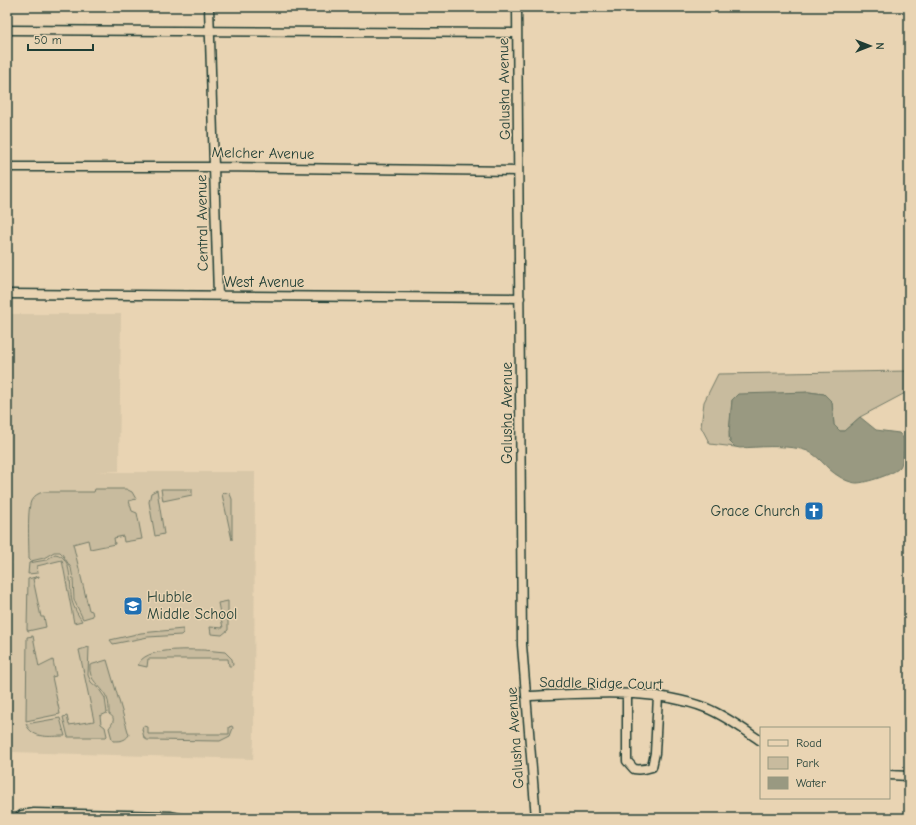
<svg xmlns="http://www.w3.org/2000/svg" width="916" height="825" viewBox="0 0 916 825" font-family="'Comic Neue',sans-serif">
	<style>
		.built { fill: #d8c7a8 }
		.green { fill: #c8bb9e; stroke: #747c69 }
		.water { fill: #999981; stroke: #687462 }
		.lines { fill: none; stroke-linecap: round; stroke-linejoin: round }
		.minor-casing { stroke: #1f3d34; stroke-width: 11 }
		.minor { stroke: #e9d4b3; stroke-width: 8 }
		.labels { text-anchor: middle; dominant-baseline: central; stroke-width: 3; stroke-linejoin: round; paint-order: stroke }
		.street-label { font-size: 15px; fill: #1f3d34; stroke: #e9d4b3 }
		.poi-label { font-size: 15px; fill: #1f3d34; stroke: #e9d4b3; text-anchor: end }
	</style>
	<rect width="100%" height="100%" fill="#e9d4b3"/>
	<filter id="ink" filterUnits="userSpaceOnUse"><feTurbulence type="fractalNoise" baseFrequency=".025" numOctaves="2"/><feDisplacementMap in="SourceGraphic" scale="8" xChannelSelector="R" yChannelSelector="G"/><feConvolveMatrix kernelMatrix="1 2 1 2 8 2 1 2 1" color-interpolation-filters="sRGB"/></filter>
	<g filter="url(#ink)">
		<path class="built" d="M 7,314 L 121,314 L 119,471 L 97,472 L 255,472 L 254,739 L 253,759 L 11,752 L 12,472 L 7,472 Z"/>
		<path class="green" d="M 909,371 L 909,391 L 860,417 L 844,431 L 840,431 L 834,425 L 832,402 L 824,394 L 809,392 L 732,400 L 729,437 L 730,442 L 735,447 L 710,444 L 701,427 L 704,402 L 718,374 Z
			M 95,489 L 126,489 L 132,492 L 136,499 L 129,501 L 132,511 L 137,513 L 142,539 L 124,542 L 123,536 L 114,538 L 115,544 L 90,549 L 88,540 L 73,544 L 89,610 L 92,611 L 93,616 L 83,619 L 74,600 L 73,579 L 71,568 L 62,554 L 60,552 L 54,552 L 44,558 L 31,561 L 29,559 C 29,547 27,510 31,501 C 34,496 38,493 44,492 L 94,492 Z
			M 161,489 L 192,489 L 192,495 L 163,501 Z
			M 157,490 L 164,534 L 155,536 L 149,502 L 151,493 Z
			M 224,492 L 230,494 L 232,499 L 232,540 L 222,494 Z
			M 55,554 C 74,556 69,589 72,601 C 74,608 78,615 82,621 L 74,623 L 62,560 L 37,566 L 38,573 L 28,574 L 29,563 L 46,560 Z
			M 39,576 L 39,577 L 33,579 L 41,617 L 44,617 L 46,627 L 28,631 L 27,629 L 28,579 Z
			M 228,601 L 228,630 L 222,635 L 211,634 L 210,627 L 223,628 L 218,603 Z
			M 183,629 L 183,633 L 181,635 L 148,637 L 113,644 L 110,640 L 141,633 Z
			M 33,636 L 39,667 L 53,660 L 56,676 L 52,677 L 60,714 L 26,721 L 27,637 Z
			M 89,647 L 88,675 L 91,682 L 99,689 L 105,698 L 107,713 L 100,716 L 101,724 L 105,727 L 107,736 L 106,737 L 68,737 L 63,717 L 67,716 L 69,725 L 94,721 L 79,650 Z
			M 204,650 L 225,652 L 232,659 L 233,665 L 231,666 L 229,666 L 228,659 L 148,659 L 147,667 L 138,665 C 144,647 188,650 204,650 Z
			M 107,660 L 129,735 C 125,741 120,741 113,741 L 112,739 L 109,728 C 112,724 117,718 109,714 C 109,708 109,703 107,698 C 101,684 88,682 90,665 Z
			M 60,718 L 65,736 C 50,736 33,740 26,724 Z
			M 143,726 L 148,727 L 148,734 L 229,734 L 229,727 L 232,726 L 233,728 L 230,736 L 220,741 L 147,740 L 144,738 L 142,729 Z"/>
		<path class="water" d="M 809,392 L 824,394 L 832,402 L 834,425 L 840,431 L 844,431 L 860,417 L 876,430 L 899,433 L 906,441 C 904,449 904,461 900,467 C 895,474 865,483 857,483 C 852,483 844,480 840,477 C 825,469 818,452 801,449 C 781,445 759,447 740,448 L 735,447 L 730,442 L 729,432 L 732,400 L 738,394 Z"/>
		<g class="lines">
			<g class="minor-casing">
				<path id="minor" d="M 209,7 L 218,295
					M 517,7 L 522,645 L 536,818
					M 7,30 L 517,33
					M 7,167 L 215,167 L 518,171
					M 7,294 L 520,298
					M 627,695 L 627,761 L 634,769 C 640,770 646,769 652,767 L 655,753 L 658,696
					M 526,696 C 584,694 651,687 706,708 C 726,716 743,729 761,741
					M 889,775 L 909,776
					M 18,818 L 22,815 L 34,813 L 171,816 L 180,818"/>
			</g>
			<use href="#minor" class="minor"/>
		</g>
	</g>
	<defs>
		<g id="church-square" transform="scale(1)"><rect x="-9" y="-9" width="18" height="18" rx="4" fill="#1f6fb2" stroke="#e9d4b3"/><path d="M-1.2-6h2.4v3.5h3.3v2.4h-3.3V6h-2.4V-.1h-3.3v-2.4h3.3Z" fill="#fff"/></g>
		<g id="school-square" transform="scale(1)"><rect x="-9" y="-9" width="18" height="18" rx="4" fill="#1f6fb2" stroke="#e9d4b3"/><path d="M0-5L7-2L0 1L-7-2ZM-4 1L0 2.5L4 1V4Q0 6-4 4Z" fill="#fff"/></g>
	</defs>
	<g fill-rule="evenodd">
		<use href="#church-square" x="814" y="511"/>
		<use href="#school-square" x="133" y="606"/>
	</g>
	<g class="labels">
		<g class="street-label">
			<text transform="translate(504 89) rotate(-91)">Galusha Avenue</text>
			<text transform="translate(263 153) rotate(1)">Melcher Avenue</text>
			<text transform="translate(202 223) rotate(-91)">Central Avenue</text>
			<text x="264" y="282">West Avenue</text>
			<text transform="translate(507 413) rotate(-90)">Galusha Avenue</text>
			<text transform="translate(601 683) rotate(1)">Saddle Ridge Court</text>
			<text transform="translate(515 738) rotate(-94)">Galusha Avenue</text>
		</g>
		<g class="poi-label">
			<text x="800" y="511">Grace Church</text>
			<text x="147" y="597" text-anchor="start">Hubble<tspan x="147" dy="17">Middle School</tspan></text>
		</g>
	</g>
	<rect width="916" height="825" fill="none" stroke="#e9d4b3" stroke-width="24"/>
	<rect x="12" y="12" width="892" height="801" fill="none" stroke="#1f3d34" stroke-width="1.5" filter="url(#ink)"/>
	<rect x="760" y="727" width="130" height="72" fill="#e9d4b3" stroke="#989880"/>
	<rect x="768" y="740" width="20" height="6" fill="#e9d4b3" stroke="#989880"/>
	<text x="796" y="747" font-size="12" fill="#1f3d34">Road</text>
	<rect x="768" y="757" width="20" height="12" fill="#c8bb9e" stroke="#989880"/>
	<text x="796" y="767" font-size="12" fill="#1f3d34">Park</text>
	<rect x="768" y="777" width="20" height="12" fill="#999981" stroke="#989880"/>
	<text x="796" y="787" font-size="12" fill="#1f3d34">Water</text>
	<g transform="translate(870 46) rotate(90)" stroke="#e9d4b3" stroke-width="3" paint-order="stroke">
	<path d="M0-3L7 15L0 10L-7 15Z" fill="#1f3d34"/>
	<text y="-6" font-size="11" font-weight="bold" text-anchor="middle" fill="#1f3d34">N</text>
	</g>
	<path d="M28 44v6h65v-6" fill="none" stroke="#1f3d34" stroke-width="2"/>
	<text x="34" y="44" font-size="12" fill="#1f3d34" stroke="#e9d4b3" stroke-width="3" paint-order="stroke">50 m</text>
</svg>
